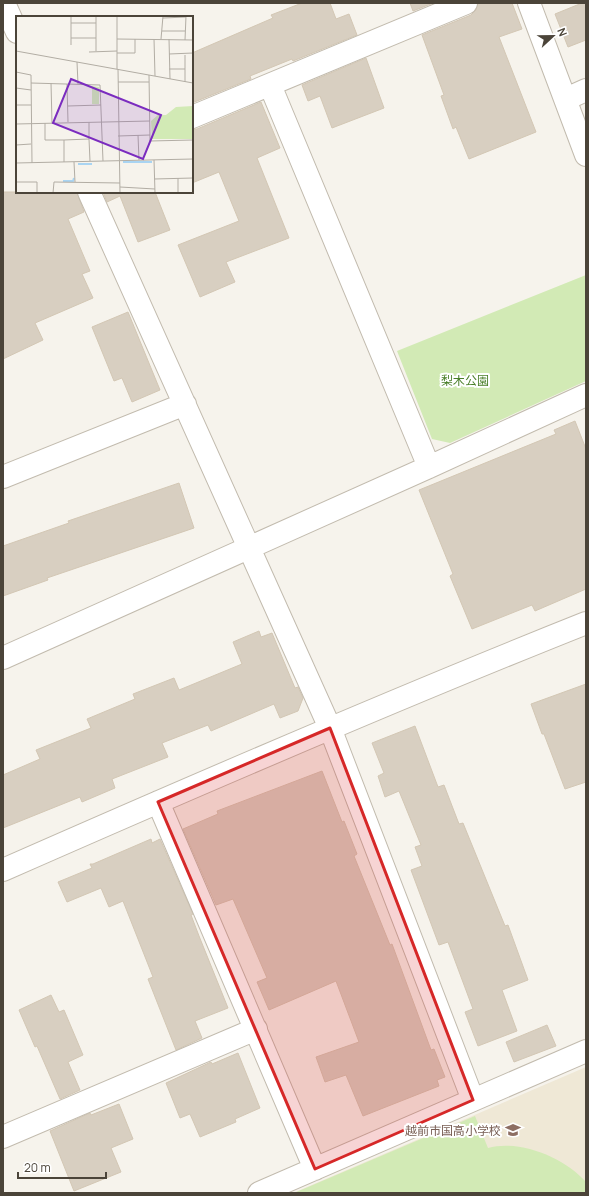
<svg xmlns="http://www.w3.org/2000/svg" width="589" height="1196" viewBox="0 0 589 1196" font-family="Manrope,'Noto Sans JP',sans-serif">
	<style>
		.education { fill: #efe8d6 }
		.green { fill: #d2eab5 }
		.building { fill: #d8cfc1; stroke: #d3c7b4 }
		.lines { fill: none; stroke-linecap: round; stroke-linejoin: round }
		.minor-casing { stroke: #c2bbae; stroke-width: 24 }
		.minor { stroke: #fff; stroke-width: 22 }
		.marked { fill: #d62828; fill-opacity: 0.2; stroke: #d62828; stroke-width: 3; stroke-linejoin: round }
		.labels { text-anchor: middle; dominant-baseline: central; stroke-width: 4; stroke-linejoin: round; paint-order: stroke }
		.park-label { font-size: 12px; fill: #4a7f2a; stroke: #fff }
		.education-label { font-size: 12px; fill: #785e54; stroke: #fff; text-anchor: end }
		.inset-river { fill: none; stroke: #a9d4f2; stroke-width: 2 }
		.inset-road { fill: none; stroke: #b2ada4; stroke-width: 1 }
		.view { fill: #7b2cbf; fill-opacity: 0.15; stroke: #7b2cbf; stroke-width: 2 }
		.inset-edge { fill: none; stroke: #4b4439; stroke-width: 2 }
	</style>
	<rect width="100%" height="100%" fill="#f6f3ec"/>
	<path class="education" d="M 586,1067 L 586,1193 L 293,1193 Z"/>
	<path class="green" d="M 586,275 L 586,381 L 450,443 L 432,439 L 397,351 Z
		M 475,1116 L 488,1148 C 520,1139 565,1158 586,1182 L 586,1193 L 294,1193 Z"/>
	<path class="building" d="M 302,3 L 330,3 L 336,19 L 349,14 L 357,35 L 293,61 L 292,59 L 250,76 L 251,79 L 192,103 L 192,53 L 273,18 L 271,15 Z
		M 410,3 L 433,3 L 413,11 Z
		M 478,3 L 512,3 L 522,29 L 499,37 L 536,132 L 469,159 L 456,127 L 453,129 L 441,96 L 444,95 L 422,35 L 471,15 L 476,10 Z
		M 582,3 L 586,3 L 586,40 L 568,47 L 555,14 Z
		M 366,58 L 384,108 L 332,128 L 320,96 L 308,101 L 302,85 Z
		M 261,102 L 280,148 L 257,158 L 289,238 L 226,262 L 235,282 L 200,297 L 178,245 L 239,221 L 219,172 L 192,183 L 192,129 L 197,129 Z
		M 3,192 L 77,192 L 84,212 L 68,219 L 90,271 L 82,274 L 93,298 L 35,323 L 43,340 L 3,359 Z
		M 103,192 L 155,192 L 170,230 L 138,242 L 120,196 L 107,202 Z
		M 128,312 L 160,390 L 132,402 L 122,378 L 114,381 L 92,327 Z
		M 575,421 L 586,449 L 586,589 L 535,611 L 532,605 L 472,629 L 450,576 L 453,574 L 419,490 L 556,434 L 554,430 Z
		M 179,483 L 194,528 L 47,578 L 48,580 L 3,596 L 3,546 L 69,523 L 68,521 Z
		M 259,631 L 261,637 L 272,633 L 295,688 L 298,687 L 303,698 L 298,711 L 280,718 L 274,704 L 211,731 L 208,725 L 162,743 L 168,757 L 112,779 L 115,788 L 82,802 L 80,797 L 3,828 L 3,775 L 40,759 L 36,750 L 91,728 L 87,719 L 135,699 L 133,694 L 174,678 L 179,690 L 242,664 L 233,642 Z
		M 586,684 L 586,782 L 565,789 L 544,734 L 542,734 L 531,704 Z
		M 415,726 L 438,787 L 444,785 L 459,824 L 463,823 L 505,926 L 508,925 L 528,980 L 502,990 L 517,1031 L 478,1046 L 465,1012 L 473,1009 L 448,942 L 439,945 L 411,870 L 422,866 L 415,847 L 421,845 L 399,791 L 385,797 L 378,776 L 384,773 L 372,743 Z
		M 322,771 L 342,822 L 344,821 L 357,854 L 354,856 L 390,945 L 392,944 L 431,1050 L 434,1049 L 445,1077 L 437,1080 L 439,1086 L 363,1116 L 346,1075 L 325,1082 L 316,1057 L 359,1042 L 336,981 L 269,1010 L 257,982 L 267,978 L 233,899 L 216,905 L 183,829 L 218,814 L 217,811 Z
		M 151,839 L 152,843 L 160,839 L 193,914 L 191,915 L 199,936 L 228,1008 L 195,1021 L 202,1038 L 176,1050 L 148,979 L 153,977 L 123,901 L 109,907 L 101,888 L 67,902 L 58,882 L 92,868 L 90,864 L 93,864 Z
		M 51,995 L 59,1012 L 64,1010 L 83,1055 L 68,1062 L 80,1090 L 60,1099 L 37,1046 L 35,1047 L 19,1010 Z
		M 547,1025 L 556,1046 L 514,1062 L 506,1042 Z
		M 238,1053 L 260,1108 L 235,1119 L 236,1122 L 200,1137 L 190,1114 L 180,1118 L 166,1083 L 211,1062 L 212,1064 Z
		M 119,1104 L 133,1139 L 111,1148 L 121,1172 L 74,1191 L 50,1131 L 90,1113 L 91,1115 Z"/>
	<g class="lines">
		<g class="minor-casing">
			<path id="minor" d="M 4,3 L 17,32
				M 529,3 L 586,155
				M 270,85 L 429,467
				M 566,99 L 586,90
				M 192,117 L 466,3
				M 89,192 L 330,728 L 473,1100
				M 3,477 L 185,404
				M 3,658 L 429,467 L 586,395
				M 158,802 L 315,1169
				M 3,870 C 196,785 390,701 586,623
				M 3,1137 L 256,1029
				M 259,1193 L 586,1051"/>
		</g>
		<use href="#minor" class="minor"/>
	</g>
	<path class="marked" d="M 330,728 L 473,1100 L 315,1169 L 158,802 Z"/>
	<defs>
		<g id="school-bare" transform="scale(1.2)"><path d="M0-5L7-2L0 1L-7-2ZM-4 1L0 2.5L4 1V4Q0 6-4 4Z" fill="#8d6e63" stroke="#fff" stroke-width="2.5" paint-order="stroke"/></g>
	</defs>
	<g fill-rule="evenodd">
		<use href="#school-bare" x="513" y="1130"/>
	</g>
	<g class="labels">
		<g class="park-label">
			<text x="465" y="380">梨木公園</text>
		</g>
		<g class="education-label">
			<text x="501" y="1130">越前市国高小学校</text>
		</g>
	</g>
	<g transform="translate(16 16)">
		<rect width="177" height="177" fill="#f6f3ec"/>
		<path d="M 76,70 L 83,71 L 83,88 L 76,88 ZM 177,90 L 177,123 L 136,123 L 135,105 L 142,99 L 150,99 L 160,91 Z" fill="#d2eab5"/>
		<path class="inset-river" d="M 107,146 L 136,146M 62,148 L 76,148M 47,165 L 57,165 L 58,162"/>
		<path class="inset-road" d="M 80,0 L 80,35M 101,0 L 101,53M 147,2 L 170,1M 55,7 L 80,7M 146,15 L 169,15M 55,22 L 80,22M 101,23 L 177,24M 138,23 L 139,60M 145,23 L 147,0M 153,23 L 154,63M 169,24 L 170,0M 55,29 L 55,0M 0,35 L 177,67M 73,36 L 101,35M 101,37 L 119,37 L 119,23M 153,38 L 177,37M 169,39 L 169,66M 61,46 L 62,68M 102,53 L 104,177M 153,53 L 169,53M 0,56 L 15,59 L 16,147M 133,59 L 134,125 L 177,124M 102,66 L 133,66M 15,67 L 84,69 L 87,145M 35,67 L 36,107M 51,68 L 52,106M 0,72 L 15,74M 0,89 L 15,89M 52,90 L 85,89M 29,107 L 29,124 L 48,124M 0,108 L 134,105M 122,119 L 123,144M 102,120 L 134,119M 73,123 L 74,145M 0,129 L 15,128M 138,144 L 139,177M 48,146 L 48,124 L 73,123 L 73,106M 58,146 L 59,166M 0,147 L 177,143M 138,163 L 177,162M 0,166 L 21,166 L 21,177M 104,171 L 139,173M 37,177 L 38,166 L 104,167M 162,177 L 162,162"/>
		<path class="view" d="M 55,63 L 145,99 L 127,143 L 37,107 Z"/>
		<rect width="177" height="177" class="inset-edge"/>
	</g>
	<rect width="589" height="1196" fill="none" stroke="#4b4439" stroke-width="8"/>
	<g transform="translate(553 36) rotate(68)" stroke="#ffffff" stroke-width="3" paint-order="stroke">
	<path d="M0-3L7 15L0 10L-7 15Z" fill="#4b4439"/>
	<text y="-6" font-size="11" font-weight="bold" text-anchor="middle" fill="#4b4439">N</text>
	</g>
	<path d="M18 1172v6h88v-6" fill="none" stroke="#4b4439" stroke-width="2"/>
	<text x="24" y="1172" font-size="12" fill="#4b4439" stroke="#ffffff" stroke-width="3" paint-order="stroke">20 m</text>
</svg>
